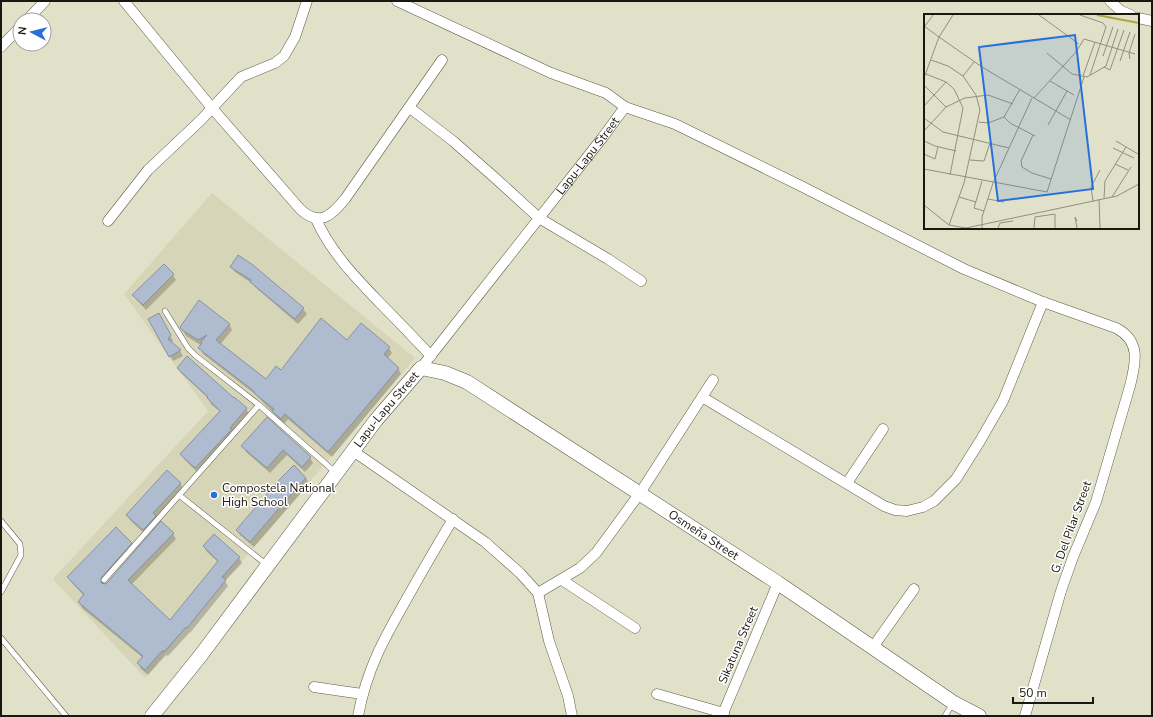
<svg xmlns="http://www.w3.org/2000/svg" width="1153" height="717" viewBox="0 0 1153 717" font-family="'Nunito Sans',sans-serif">
	<style>
		.built { fill: #d7d5b7 }
		.shadow { fill: #0003 }
		.building { fill: #afbcd0; stroke: #8692a5 }
		.lines { fill: none; stroke-linecap: round; stroke-linejoin: round }
		.lane-casing { stroke: #5c5b46; stroke-width: 6 }
		.street-casing { stroke: #5c5b46; stroke-width: 11 }
		.secondary-casing { stroke: #5c5b46; stroke-width: 15 }
		.lane { stroke: #fff; stroke-width: 5 }
		.street { stroke: #fff; stroke-width: 10 }
		.secondary { stroke: #fff; stroke-width: 14 }
		.poi-dot { fill: #2670dc; stroke: #fff; stroke-width: 1.5 }
		.labels { text-anchor: middle; dominant-baseline: central; stroke-width: 3; stroke-linejoin: round; paint-order: stroke }
		.street-label { font-size: 12px; fill: #181810; stroke: #fff }
		.poi-label { font-size: 12px; fill: #181810; stroke: #fff; text-anchor: start }
		.inset-river { fill: none; stroke: #aea743; stroke-width: 2 }
		.inset-road { fill: none; stroke: #91907e; stroke-width: 1 }
		.view { fill: #2670dc; fill-opacity: 0.15; stroke: #2670dc; stroke-width: 2 }
		.inset-edge { fill: none; stroke: #181810; stroke-width: 2 }
	</style>
	<rect width="100%" height="100%" fill="#e1e0c8"/>
	<path class="built" d="M 212,193 L 415,358 L 226,580 L 187,628 L 183,631 L 145,678 L 53,579 L 208,411 L 124,294 Z"/>
	<path class="shadow" d="M 164,265 L 173,275 L 176,280 L 146,310 L 137,300 L 134,295 Z
		M 231,267 L 303,309 L 307,314 L 298,324 L 255,287 L 253,284 L 235,272 Z
		M 159,315 L 173,341 L 171,343 L 180,351 L 183,356 L 173,361 L 150,320 Z
		M 229,324 L 232,330 L 220,345 L 266,380 L 281,372 L 347,342 L 389,348 L 392,353 L 387,359 L 398,368 L 401,374 L 332,457 L 288,419 L 284,424 L 256,395 L 203,354 L 200,348 L 202,346 L 186,336 L 181,327 Z
		M 178,368 L 234,399 L 246,408 L 249,414 L 198,473 L 184,459 L 181,454 L 220,412 L 211,404 L 208,398 L 181,373 Z
		M 267,419 L 310,458 L 313,463 L 305,472 L 287,455 L 270,473 L 246,452 L 243,446 Z
		M 306,478 L 309,484 L 254,547 L 240,535 L 237,530 Z
		M 180,483 L 183,489 L 146,535 L 131,521 L 127,515 Z
		M 173,534 L 176,539 L 131,585 L 171,621 L 218,562 L 207,552 L 204,547 L 239,558 L 242,563 L 225,581 L 228,586 L 190,633 L 190,632 L 168,656 L 166,655 L 148,675 L 141,669 L 138,663 L 143,658 L 82,608 L 79,602 L 84,596 L 71,582 L 68,577 L 131,543 L 134,549 L 103,584 L 106,585 Z"/>
	<path class="building" d="M 238,255 L 253,265 L 304,308 L 295,319 L 250,282 L 251,280 L 230,267 Z
		M 164,264 L 174,274 L 143,305 L 132,295 Z
		M 199,300 L 230,324 L 216,340 L 266,379 L 276,366 L 281,370 L 321,318 L 347,340 L 361,323 L 390,347 L 384,354 L 399,368 L 328,452 L 285,414 L 281,419 L 272,411 L 274,409 L 254,393 L 255,392 L 198,348 L 202,343 L 201,342 L 207,335 L 198,340 L 182,330 L 180,327 Z
		M 159,313 L 171,335 L 168,339 L 181,350 L 169,357 L 148,319 Z
		M 187,356 L 234,398 L 234,397 L 247,408 L 230,428 L 232,429 L 195,468 L 180,454 L 220,411 L 207,398 L 208,397 L 177,368 Z
		M 267,417 L 311,457 L 302,467 L 283,450 L 267,468 L 241,446 Z
		M 294,465 L 306,478 L 294,491 L 250,542 L 236,530 L 280,479 Z
		M 167,470 L 181,483 L 153,513 L 156,516 L 143,530 L 126,515 Z
		M 161,521 L 174,533 L 128,580 L 170,620 L 218,561 L 203,546 L 214,534 L 240,557 L 222,577 L 226,580 L 187,628 L 186,627 L 164,652 L 163,650 L 145,670 L 137,663 L 143,656 L 78,602 L 84,594 L 67,577 L 116,527 L 132,543 L 101,578 L 101,583 L 106,584 Z"/>
	<g class="lines">
		<g class="lane-casing">
			<path id="lane" d="M 165,311 L 188,348 L 196,356 L 259,405
				M 179,495 L 267,565
				M 1,521 L 20,544 L 21,555 L 1,592
				M 104,580 L 259,405 L 335,472
				M 1,638 L 66,716
				M 945,716 L 953,703"/>
		</g>
		<g class="street-casing">
			<g id="street">
				<path d="M 124,1 L 212,108 L 301,210 C 320,227 332,215 345,199 L 442,60"/>
				<path d="M 397,1 L 551,73 L 606,93 L 625,107 L 675,124 L 801,186 L 964,269 L 1043,302 L 1116,328 C 1141,341 1136,362 1130,386 L 1096,502 L 1073,557 L 1061,591 L 1025,716"/>
				<path d="M 1110,1 L 1121,11 L 1131,15"/>
				<path d="M 1138,18 L 1152,21"/>
				<path d="M 27,20 L 45,1"/>
				<path d="M 1,47 L 20,27"/>
				<path d="M 410,108 L 453,141 L 494,177 L 539,218 L 608,259 L 641,281"/>
				<path d="M 316,219 C 330,251 355,277 379,302 C 397,320 414,338 431,356"/>
				<path d="M 108,221 L 148,170 L 201,120 L 241,77 L 275,63 L 284,56 L 295,37 L 307,1"/>
				<path id="s1" d="M 421,368 L 603,137 L 625,107"/>
				<path d="M 702,397 L 884,506 L 895,510 L 907,511 L 923,507 L 934,501 L 956,479 L 980,441 L 1003,401 L 1043,302"/>
				<path d="M 353,451 L 485,542 L 520,573 L 538,593 L 549,641 L 568,696 L 572,716"/>
				<path d="M 847,483 L 883,429"/>
				<path d="M 562,580 L 635,628"/>
				<path d="M 538,593 L 580,568 L 596,553 L 640,493 L 713,380"/>
				<path d="M 873,647 L 914,589"/>
				<path d="M 314,687 L 362,694"/>
				<path d="M 657,694 L 724,713"/>
				<path d="M 358,716 C 367,667 386,635 410,593 C 424,568 438,544 453,519"/>
				<path d="M 722,716 L 778,583"/>
			</g>
		</g>
		<g class="secondary-casing">
			<g id="secondary">
				<path id="s2" d="M 152,716 L 201,655 L 376,420 L 421,368 L 445,373 L 467,382 L 778,583 L 954,703 L 979,716"/>
			</g>
		</g>
		<use href="#lane" class="lane"/>
		<use href="#street" class="street"/>
		<use href="#secondary" class="secondary"/>
	</g>
	<circle class="poi-dot" cx="214" cy="495" r="4"/>
	<g class="labels">
		<g class="street-label">
			<text stroke="none"><textPath href="#s1" startOffset="270">Lapu-Lapu Street</textPath></text>
			<text stroke="none"><textPath href="#s2" startOffset="386">Lapu-Lapu Street</textPath></text>
			<text transform="translate(1071 527) rotate(-70)">G. Del Pilar Street</text>
			<text stroke="none"><textPath href="#s2" startOffset="770">Osmeña Street</textPath></text>
			<text transform="translate(738 645) rotate(-67)">Sikatuna Street</text>
		</g>
		<g class="poi-label">
			<text x="222" y="488">Compostela National<tspan x="222" dy="14">High School</tspan></text>
		</g>
	</g>
	<g transform="translate(924 14)">
		<rect width="215" height="215" fill="#e1e0c8"/>
		<path class="inset-river" d="M 173,1 L 215,9"/>
		<path class="inset-road" d="M 115,1 L 155,30M 156,1 L 179,9 L 182,13 L 166,61M 0,12 L 15,23M 1,12 L 9,1M 15,23 L 58,53 L 147,106M 123,39 L 148,60 L 163,63 L 182,52 L 194,15M 179,42 L 189,13M 206,45 L 205,39 L 211,20M 7,46 L 24,52 L 39,62 L 52,81 L 56,96 L 40,169 L 25,211M 196,47 L 206,18M 180,53 L 186,56 L 200,16M 2,60 L 22,68 L 30,75 L 39,94 L 26,161M 39,62 L 50,48M 159,62 L 171,28M 0,64 L 15,23 L 29,1M 126,67 L 150,81M 0,71 L 22,93M 110,84 L 152,38 L 160,25 L 211,40M 0,92 L 22,68M 80,103 L 86,109 L 111,122M 0,104 L 19,118 L 85,134M 55,108 L 64,109 L 80,103 L 96,75M 124,111 L 143,77M 0,117 L 22,93 L 41,84 L 64,81 L 89,90M 109,121 L 97,147 L 98,153 L 108,159 L 127,165M 0,127 L 11,132 L 32,137M 192,127 L 214,140M 189,134 L 210,144M 0,140 L 11,145 L 14,133M 46,146 L 60,147 L 66,129M 191,150 L 204,156M 0,155 L 123,178 L 160,63M 58,167 L 50,194 L 60,197M 35,183 L 52,188M 188,183 L 207,153M 180,184 L 181,167 L 202,133M 64,185 L 80,188M 175,185 L 176,214M 169,187 L 167,173 L 176,156M 0,191 L 25,211 L 42,214 L 193,182 L 215,170M 153,207 L 151,203 L 153,214M 58,214 L 58,203 L 69,169 L 108,84M 74,214 L 76,209 L 89,207M 110,214 L 111,203 L 131,200 L 131,214"/>
		<path class="view" d="M 151,21 L 169,175 L 74,187 L 55,33 Z"/>
		<rect width="215" height="215" class="inset-edge"/>
	</g>
	<rect width="1153" height="717" fill="none" stroke="#181810" stroke-width="4"/>
	<g transform="translate(32 32) rotate(277)"><circle r="19" fill="#ffffff" stroke="#a3a39f"/>
	<path d="M0-3L7 15L0 10L-7 15Z" fill="#2670dc"/>
	<text y="-6" font-size="11" font-weight="bold" text-anchor="middle" fill="#181810">N</text>
	</g>
	<path d="M1013 697v6h80v-6" fill="none" stroke="#181810" stroke-width="2"/>
	<text x="1019" y="697" font-size="12" fill="#181810" stroke="#ffffff" stroke-width="3" paint-order="stroke">50 m</text>
</svg>
